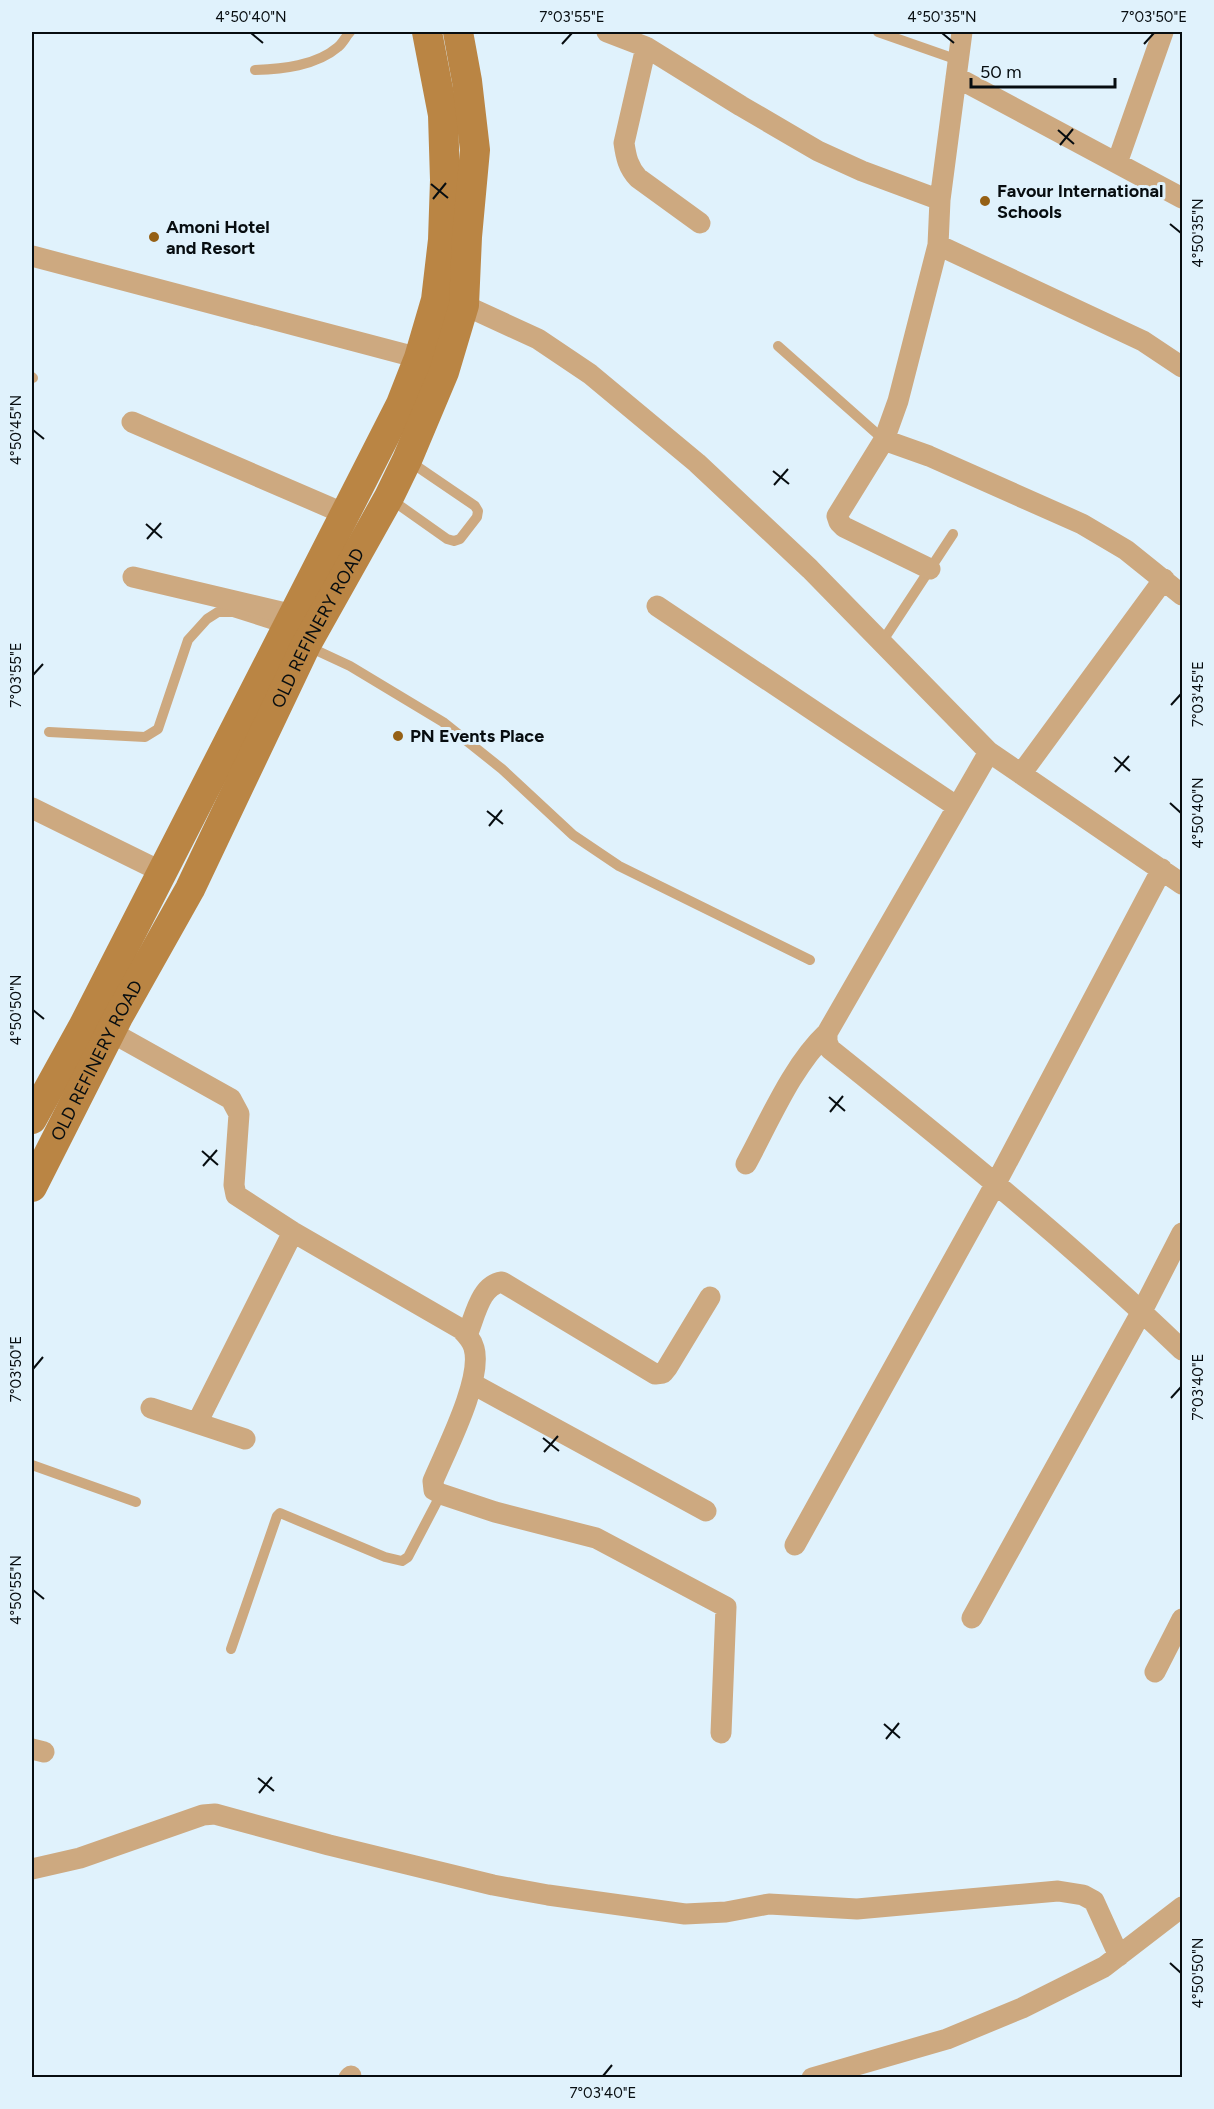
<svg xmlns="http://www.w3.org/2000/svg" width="1214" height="2109" viewBox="0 0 1214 2109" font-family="Figtree,sans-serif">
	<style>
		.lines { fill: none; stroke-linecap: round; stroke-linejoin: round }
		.service { stroke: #cda980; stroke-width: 10 }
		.minor { stroke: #cda980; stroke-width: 21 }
		.secondary { stroke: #ba8544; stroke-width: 30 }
		.ticks { fill: none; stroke: #070d10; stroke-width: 2 }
		.poi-dot { fill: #956015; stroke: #e0f2fc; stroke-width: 2 }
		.labels { text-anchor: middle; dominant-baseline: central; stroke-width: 6; stroke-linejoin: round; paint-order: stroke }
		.poi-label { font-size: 18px; font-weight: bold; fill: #070d10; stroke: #e0f2fc; text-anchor: start }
		.street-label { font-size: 18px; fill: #070d10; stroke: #e0f2fc }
		.neatline { fill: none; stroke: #070d10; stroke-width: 2 }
		.ticks-label { font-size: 15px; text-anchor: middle; fill: #070d10 }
	</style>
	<rect width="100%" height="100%" fill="#e0f2fc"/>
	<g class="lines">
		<path class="service" d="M 878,32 L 958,60
			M 255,70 C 282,69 316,66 338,47 C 343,43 346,36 350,32
			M 778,346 L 884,440
			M 32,377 L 33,378
			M 389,498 L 447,539 L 454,541 L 460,539 L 477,517 L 478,511 L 475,506 L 409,461
			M 882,642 L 953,534
			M 307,646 L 350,666 L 443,722 L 502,769 L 573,835 L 619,866 L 810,960
			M 49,732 L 145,737 L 158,729 L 188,640 L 207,619 L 218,612 L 233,612 L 283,628
			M 32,1465 L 136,1502
			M 231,1649 L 277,1516 L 280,1513 L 385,1557 L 402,1561 L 408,1557 L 441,1494"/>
		<path class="minor" d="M 607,32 L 646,47 L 741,106 L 818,151 L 862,171 L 940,200
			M 646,47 L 624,143 C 626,157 628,167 638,178 L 700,223
			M 956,77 L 1182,198
			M 1117,163 L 1163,32
			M 938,245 L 1143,341 L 1182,367
			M 32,256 L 419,358
			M 452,303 L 464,305 L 538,339 L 590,374 L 697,463 L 810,569 L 989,752 L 1182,884
			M 132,422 L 345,514
			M 884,440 L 929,456 L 1082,524 L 1126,550 L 1182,595
			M 930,569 L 844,527 L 839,522 L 837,516 L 884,440 L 898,401 L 938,245 L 940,200 L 962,32
			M 133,577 L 294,615
			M 657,606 L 956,806
			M 989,752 L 827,1033 L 827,1042 L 830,1049 C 951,1146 1071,1243 1182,1350
			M 1021,774 L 1164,579
			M 32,808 L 162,872
			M 111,1032 L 231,1099 L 239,1114 L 234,1185 L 236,1195 L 293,1232 L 461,1329 C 466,1334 472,1340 474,1348 C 483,1379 446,1450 433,1481 L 434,1490 L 441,1494 L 495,1512 L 596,1538 L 726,1607 L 721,1733
			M 746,1164 C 769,1122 792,1066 827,1033
			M 467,1335 C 475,1317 480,1285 502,1282 L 655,1374 L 663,1373 L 667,1368 L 710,1297
			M 473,1384 L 706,1511
			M 151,1408 L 245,1439
			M 197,1423 L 293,1232
			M 795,1545 L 996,1183 L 1162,869
			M 972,1618 L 1142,1311 L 1182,1233
			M 1155,1672 L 1182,1619
			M 32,1749 L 44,1752
			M 32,1869 L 80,1858 L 203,1815 L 215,1814 L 329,1845 L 493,1885 L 548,1895 L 685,1914 L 726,1912 L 769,1904 L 857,1909 L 1058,1891 L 1083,1895 L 1094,1901 L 1119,1956
			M 349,2078 L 351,2076
			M 812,2078 L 947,2039 L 1022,2008 L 1104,1967 L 1182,1907"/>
		<g class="secondary">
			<path d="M 32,1119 L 84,1025 L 345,514 L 401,404 L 419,358 L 436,300 L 443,240 L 445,180 L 443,115 L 427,32"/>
			<path id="s1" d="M 32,1187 L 118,1017 L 190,889 L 306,645 L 389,497 L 407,460 L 444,372 L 464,305 L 467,237 L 475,150 L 467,81 L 458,32"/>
		</g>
	</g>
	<path class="ticks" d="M 251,33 L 263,43M 942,33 L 954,43M 562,44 L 572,33M 1144,44 L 1154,33M 1058,130 L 1074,144M 1060,145 L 1073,129M 431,184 L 448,198M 433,199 L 446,183M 1170,224 L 1181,233M 33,430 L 44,439M 773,471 L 789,484M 774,485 L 788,469M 146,524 L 162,538M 147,539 L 161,523M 33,675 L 43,664M 1171,705 L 1181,694M 1114,757 L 1130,771M 1115,772 L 1129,756M 1170,803 L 1181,813M 487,811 L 503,824M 489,826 L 502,810M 33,1010 L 44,1019M 829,1097 L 845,1111M 830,1112 L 843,1096M 202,1151 L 218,1165M 203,1166 L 217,1150M 33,1369 L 43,1357M 1171,1398 L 1181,1387M 543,1438 L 559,1451M 544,1452 L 558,1436M 33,1590 L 44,1599M 884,1724 L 900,1738M 886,1739 L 899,1723M 258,1778 L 274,1791M 259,1793 L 272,1777M 1170,1963 L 1181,1973M 603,2076 L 612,2065"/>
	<g class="poi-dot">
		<circle cx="985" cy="201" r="6"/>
		<circle cx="154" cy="237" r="6"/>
		<circle cx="398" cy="736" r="6"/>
	</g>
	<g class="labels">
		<g class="poi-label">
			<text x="997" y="191">Favour International<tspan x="997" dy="21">Schools</tspan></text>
			<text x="166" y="227">Amoni Hotel<tspan x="166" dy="21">and Resort</tspan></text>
			<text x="410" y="736">PN Events Place</text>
		</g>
		<g class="street-label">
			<text stroke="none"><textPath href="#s1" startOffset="628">OLD REFINERY ROAD</textPath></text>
			<text stroke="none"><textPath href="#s1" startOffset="142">OLD REFINERY ROAD</textPath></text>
		</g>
	</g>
	<rect width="1214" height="2109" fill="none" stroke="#e0f2fc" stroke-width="66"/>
	<path d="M971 78v9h144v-9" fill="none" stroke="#070d10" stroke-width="3"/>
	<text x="980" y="78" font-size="18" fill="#070d10" stroke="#e0f2fc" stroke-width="4.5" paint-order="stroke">50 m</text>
	<rect x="33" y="33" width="1148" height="2043" class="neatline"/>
	<g class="ticks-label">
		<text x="251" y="22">4°50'40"N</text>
		<text x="572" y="22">7°03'55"E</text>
		<text x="942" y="22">4°50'35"N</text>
		<text x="1154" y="22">7°03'50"E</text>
		<text transform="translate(1198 233) rotate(-90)" y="5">4°50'35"N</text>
		<text transform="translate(16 430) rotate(-90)" y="5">4°50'45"N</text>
		<text transform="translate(16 675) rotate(-90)" y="5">7°03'55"E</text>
		<text transform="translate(1198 694) rotate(-90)" y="5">7°03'45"E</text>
		<text transform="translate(1198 813) rotate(-90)" y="5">4°50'40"N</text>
		<text transform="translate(16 1010) rotate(-90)" y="5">4°50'50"N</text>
		<text transform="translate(16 1369) rotate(-90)" y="5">7°03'50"E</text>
		<text transform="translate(1198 1387) rotate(-90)" y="5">7°03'40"E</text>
		<text transform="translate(16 1590) rotate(-90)" y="5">4°50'55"N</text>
		<text transform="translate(1198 1973) rotate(-90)" y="5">4°50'50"N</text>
		<text x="603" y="2098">7°03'40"E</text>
	</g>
</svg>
